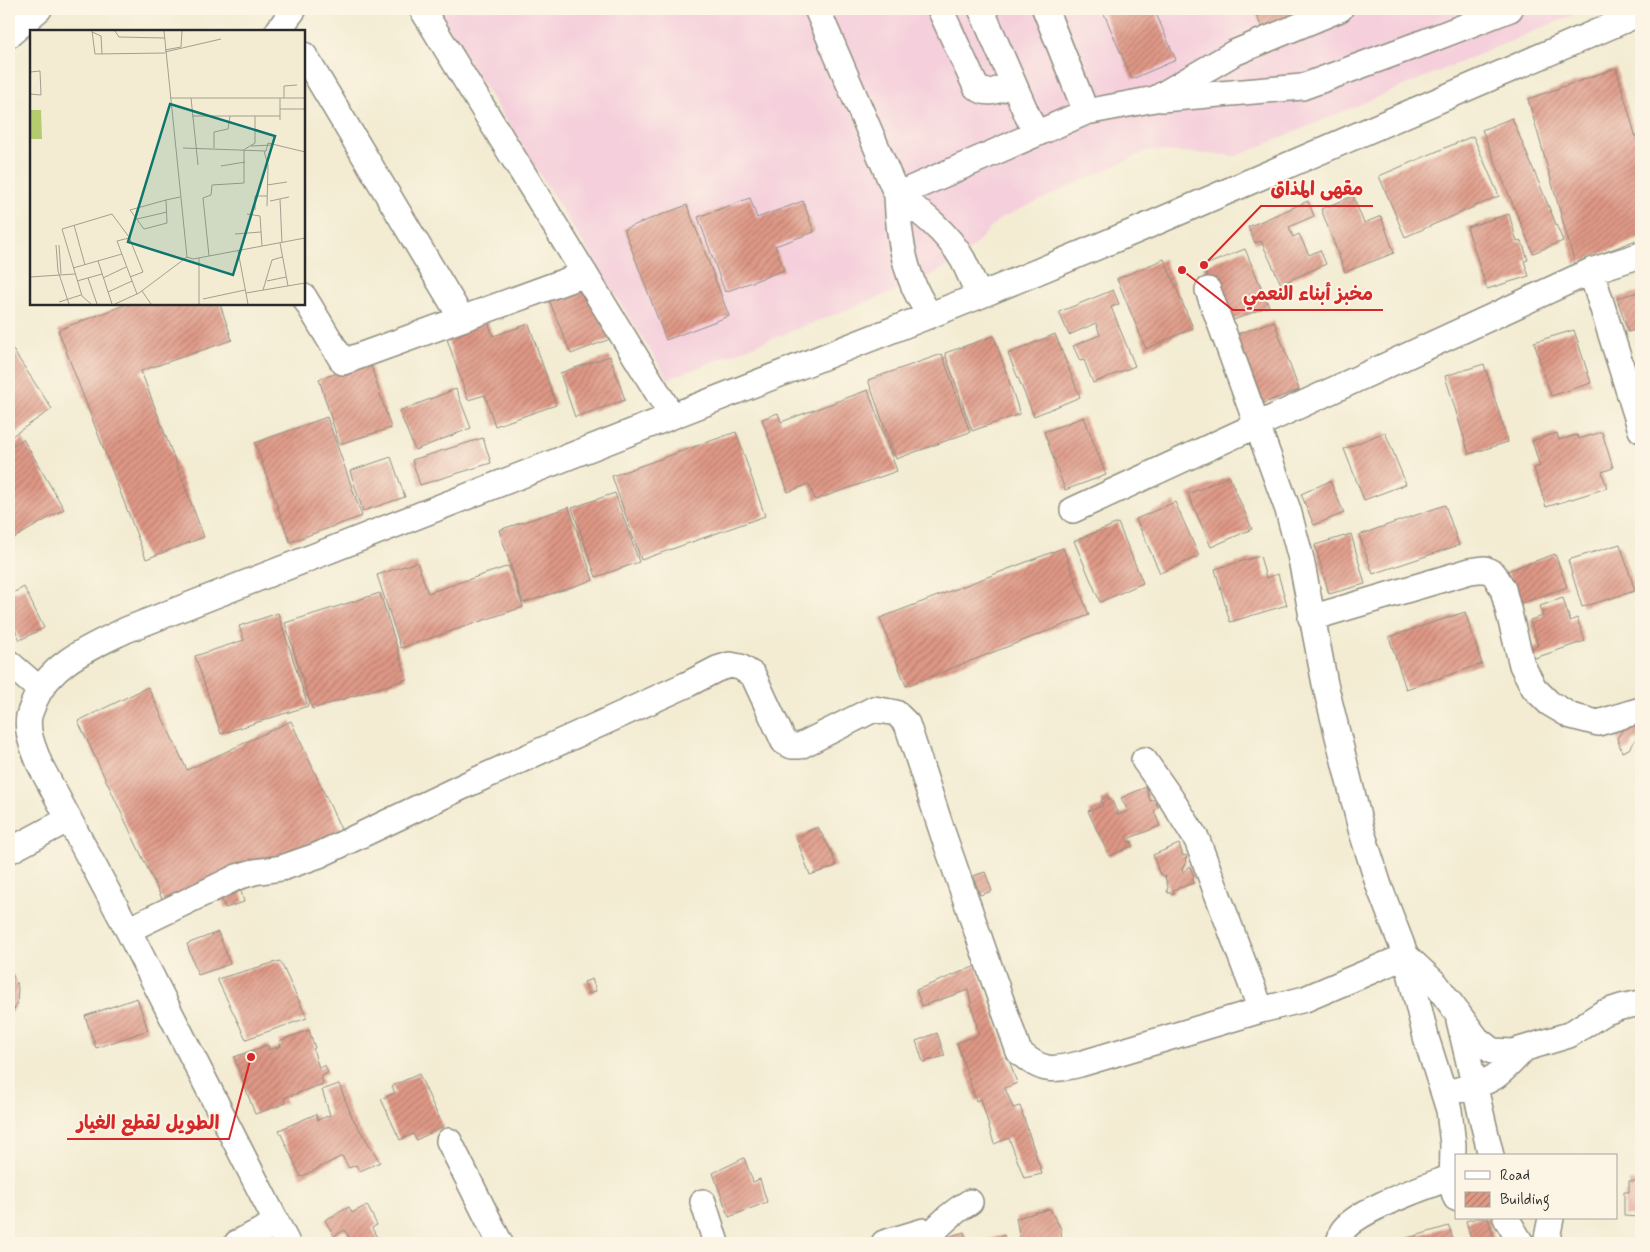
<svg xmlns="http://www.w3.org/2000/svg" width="1650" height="1252" viewBox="0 0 1650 1252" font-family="Mynerve,'Playpen Sans Arabic',sans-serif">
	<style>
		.built { fill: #f5cfdc }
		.building { fill: url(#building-hatch) }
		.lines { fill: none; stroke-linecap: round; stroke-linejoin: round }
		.minor-casing { stroke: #8f8c7f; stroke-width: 28 }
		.minor { stroke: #fff; stroke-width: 25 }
		.inset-road { fill: none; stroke: #a39f90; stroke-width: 1 }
		.view { fill: #0f766e; fill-opacity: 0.15; stroke: #0f766e; stroke-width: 2.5 }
		.inset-edge { fill: none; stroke: #2b2b2b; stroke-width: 2.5 }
		.leader { fill: none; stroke: #d62828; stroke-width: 2 }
		.callout-dot { fill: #d62828; stroke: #fcf5e5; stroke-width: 2 }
		.callout-label { font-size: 19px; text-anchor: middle; font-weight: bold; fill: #d62828; stroke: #fcf5e5; stroke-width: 4; stroke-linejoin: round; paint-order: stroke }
	</style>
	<defs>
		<pattern id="building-hatch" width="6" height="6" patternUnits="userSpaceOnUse" patternTransform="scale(1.25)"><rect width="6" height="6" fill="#df9886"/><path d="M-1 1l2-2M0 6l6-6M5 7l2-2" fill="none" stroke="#b57c6e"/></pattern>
	</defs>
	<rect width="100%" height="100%" fill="#fcf5e5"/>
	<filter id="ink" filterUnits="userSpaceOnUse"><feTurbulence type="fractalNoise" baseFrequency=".02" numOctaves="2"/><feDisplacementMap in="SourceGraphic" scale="10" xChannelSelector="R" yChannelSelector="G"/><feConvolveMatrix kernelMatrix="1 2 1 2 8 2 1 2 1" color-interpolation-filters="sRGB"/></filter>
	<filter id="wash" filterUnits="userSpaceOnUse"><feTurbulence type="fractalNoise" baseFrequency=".0096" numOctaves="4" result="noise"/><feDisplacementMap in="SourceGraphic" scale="20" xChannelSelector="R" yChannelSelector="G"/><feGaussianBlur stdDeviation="1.12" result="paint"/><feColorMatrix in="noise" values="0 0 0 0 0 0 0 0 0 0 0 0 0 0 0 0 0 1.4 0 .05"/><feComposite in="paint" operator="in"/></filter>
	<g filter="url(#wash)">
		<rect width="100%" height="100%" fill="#f3ecd3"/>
		<path class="built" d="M 436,9 L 1587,9 L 1237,156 L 1149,150 L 999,219 L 962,259 L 913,284 L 668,379 Z"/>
		<g id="blocks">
			<path class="building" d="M 1102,9 L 1154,9 L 1176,60 L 1132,79 Z
				M 1254,9 L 1305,9 L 1262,28 Z
				M 1616,68 L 1641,155 L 1641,238 L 1575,264 L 1528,99 Z
				M 1512,118 L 1563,241 L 1533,253 L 1482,130 Z
				M 1473,136 L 1499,196 L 1405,237 L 1379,176 Z
				M 1353,196 L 1364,223 L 1381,216 L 1394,253 L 1345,272 L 1321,209 Z
				M 750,198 L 757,218 L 803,201 L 814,232 L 775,246 L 784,270 L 725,292 L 698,217 Z
				M 1308,201 L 1314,216 L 1289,227 L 1293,237 L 1299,234 L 1309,255 L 1320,250 L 1326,264 L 1281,284 L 1261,241 L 1255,243 L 1248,227 Z
				M 687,205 L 729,316 L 666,340 L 624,229 Z
				M 1509,214 L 1517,242 L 1522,241 L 1528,260 L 1524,261 L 1529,276 L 1487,289 L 1467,227 Z
				M 1245,249 L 1269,306 L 1226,323 L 1203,266 Z
				M 1164,259 L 1193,328 L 1146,349 L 1117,279 Z
				M 586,279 L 610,339 L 571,354 L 547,295 Z
				M 1113,290 L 1119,304 L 1111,307 L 1135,366 L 1093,383 L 1084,360 L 1080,361 L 1073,346 L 1100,335 L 1096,323 L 1069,335 L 1059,312 Z
				M 1641,291 L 1641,328 L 1628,332 L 1617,298 Z
				M 127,304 L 220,304 L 232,340 L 141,371 L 204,537 L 146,559 L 58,330 Z
				M 1274,321 L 1299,390 L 1258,405 L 1232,336 Z
				M 488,322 L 493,336 L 529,324 L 556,405 L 495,426 L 485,395 L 468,400 L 446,336 Z
				M 1574,330 L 1591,383 L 1551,396 L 1534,342 Z
				M 1055,334 L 1080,397 L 1034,416 L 1008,354 Z
				M 994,336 L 1020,414 L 972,431 L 945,353 Z
				M 9,344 L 52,409 L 9,438 Z
				M 942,354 L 970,432 L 896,459 L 868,380 Z
				M 610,356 L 625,400 L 575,417 L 560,373 Z
				M 370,363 L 391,428 L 339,444 L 319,379 Z
				M 1484,364 L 1508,442 L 1469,454 L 1445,376 Z
				M 456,389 L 471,428 L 415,450 L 399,411 Z
				M 868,390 L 897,471 L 815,500 L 809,484 L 788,492 L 762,419 L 778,413 L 781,422 Z
				M 327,417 L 362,516 L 290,542 L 255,443 Z
				M 1084,417 L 1106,475 L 1065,490 L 1044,432 Z
				M 736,432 L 765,516 L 641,560 L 612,476 Z
				M 1385,432 L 1406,484 L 1364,500 L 1344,449 Z
				M 1602,432 L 1613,468 L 1602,472 L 1607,488 L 1546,507 L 1534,468 L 1540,466 L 1532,441 L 1557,433 L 1559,440 L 1577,435 L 1579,439 Z
				M 483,438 L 491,463 L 420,485 L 412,460 Z
				M 23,439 L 64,509 L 9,541 L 9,448 Z
				M 391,457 L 405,497 L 363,511 L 350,471 Z
				M 1229,476 L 1252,529 L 1211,547 L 1188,494 Z
				M 1330,481 L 1344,513 L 1314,525 L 1301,494 Z
				M 615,493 L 639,562 L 596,577 L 572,508 Z
				M 1175,502 L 1199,556 L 1160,573 L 1136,519 Z
				M 1445,505 L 1459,545 L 1373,574 L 1359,535 Z
				M 569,507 L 593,580 L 523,603 L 499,530 Z
				M 1118,523 L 1143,583 L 1100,602 L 1074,541 Z
				M 1351,534 L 1365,584 L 1329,594 L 1315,545 Z
				M 1620,544 L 1635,591 L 1582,607 L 1568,560 Z
				M 1063,548 L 1089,615 L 906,686 L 880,618 Z
				M 1555,554 L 1567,587 L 1519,604 L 1507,571 Z
				M 1260,556 L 1266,578 L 1278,574 L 1287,605 L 1230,622 L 1215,569 Z
				M 417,562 L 428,593 L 509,566 L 523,607 L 401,648 L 377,575 Z
				M 24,587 L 44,628 L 20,640 L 9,617 L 9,595 Z
				M 380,593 L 407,679 L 312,709 L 285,623 Z
				M 1563,598 L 1570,621 L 1577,618 L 1585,641 L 1532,659 L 1528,649 L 1538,646 L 1530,620 L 1543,616 L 1540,606 Z
				M 1465,612 L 1482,664 L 1406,689 L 1389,637 Z
				M 278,613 L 308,706 L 221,734 L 195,656 L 244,640 L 239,626 Z
				M 148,687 L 187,770 L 291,721 L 345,838 L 172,920 L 78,721 Z
				M 1639,718 L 1641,727 L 1641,739 L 1634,741 L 1629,749 L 1622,752 L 1617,738 L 1629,721 Z
				M 1146,787 L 1150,801 L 1155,799 L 1158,807 L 1154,811 L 1160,826 L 1130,838 L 1127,842 L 1131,841 L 1133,846 L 1109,856 L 1088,811 L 1103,806 L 1101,800 L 1108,796 L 1110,801 L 1112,801 L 1118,815 L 1128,811 L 1121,798 Z
				M 818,827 L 832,853 L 836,866 L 810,875 L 796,837 Z
				M 1179,844 L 1183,856 L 1186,855 L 1187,857 L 1185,859 L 1186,862 L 1182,869 L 1183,872 L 1190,866 L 1194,877 L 1192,878 L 1194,883 L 1173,890 L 1174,893 L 1168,893 L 1167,891 L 1168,887 L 1165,877 L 1166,876 L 1164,876 L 1159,873 L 1153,855 Z
				M 985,872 L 992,891 L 980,895 L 973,876 Z
				M 241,891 L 244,902 L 225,908 L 221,897 Z
				M 218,932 L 230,964 L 198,975 L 187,944 Z
				M 280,961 L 307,1018 L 246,1039 L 217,979 Z
				M 976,966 L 1017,1083 L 1005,1088 L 1013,1108 L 1020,1106 L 1042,1174 L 1024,1178 L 1009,1138 L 994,1144 L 981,1099 L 976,1101 L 957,1043 L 979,1035 L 968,990 L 922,1006 L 916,990 Z
				M 9,967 L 18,987 L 17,1004 L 12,1013 L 9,1015 Z
				M 592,979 L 596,991 L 589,994 L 584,982 Z
				M 137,998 L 148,1030 L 96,1048 L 85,1016 Z
				M 309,1030 L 315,1048 L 313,1049 L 319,1068 L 325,1065 L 328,1073 L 321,1076 L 323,1084 L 284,1098 L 286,1103 L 255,1114 L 234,1057 L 268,1045 L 269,1050 L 281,1046 L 279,1041 Z
				M 937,1033 L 945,1056 L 923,1062 L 916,1041 Z
				M 419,1074 L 443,1127 L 416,1140 L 413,1134 L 400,1140 L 381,1099 L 395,1093 L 392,1086 Z
				M 339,1084 L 352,1117 L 380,1162 L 360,1171 L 356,1165 L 349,1168 L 342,1156 L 301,1177 L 279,1130 L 316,1114 L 318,1120 L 330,1115 L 322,1090 Z
				M 744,1158 L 753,1182 L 760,1179 L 767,1202 L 729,1217 L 713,1173 Z
				M 1629,1181 L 1641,1181 L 1641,1217 L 1624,1216 L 1624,1192 L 1629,1192 Z
				M 367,1205 L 377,1225 L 372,1228 L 380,1243 L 352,1243 L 345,1230 L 334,1236 L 325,1220 L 349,1207 L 352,1213 Z
				M 1050,1209 L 1061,1229 L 1062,1243 L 1021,1243 L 1016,1218 Z
				M 1477,1218 L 1488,1218 L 1495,1243 L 1472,1243 L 1466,1221 Z
				M 1449,1226 L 1454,1243 L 1402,1243 L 1401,1240 Z
				M 964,1232 L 968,1243 L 950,1243 L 948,1237 Z
				M 1004,1235 L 1006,1243 L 987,1243 L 987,1240 Z"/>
		</g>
	</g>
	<g filter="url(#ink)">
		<use href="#blocks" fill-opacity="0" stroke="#8f8c7f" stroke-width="1"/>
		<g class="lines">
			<g class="minor-casing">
				<path id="minor" d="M 422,9 L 672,416
					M 817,9 L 897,195 L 1086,112 L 1155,99 L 1234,53 L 1340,9
					M 940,9 L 976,87 C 989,97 999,89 1013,84
					M 981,9 L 1035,133
					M 1045,9 L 1086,112
					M 278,31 L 294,9
					M 9,35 L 39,9
					M 304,55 L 462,319
					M 1162,99 L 1302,87 L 1422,43 L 1510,9
					M 897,195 C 922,213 947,232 963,260 C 969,272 974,284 979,296
					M 897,195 C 898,225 901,256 913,284 C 917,295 924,305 929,316
					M 1591,271 L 1641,430
					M 1208,290 L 1288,510 L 1301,559 L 1325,684 L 1361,829 L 1379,886 L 1406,956 L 1427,1041 L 1449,1110 L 1453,1145 L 1452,1186 L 1456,1198
					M 304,297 L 343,362 L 585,274
					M 1073,510 L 1591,271 L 1641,255
					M 1311,618 L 1470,571 L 1485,569 L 1494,574 L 1503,589 L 1522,665 L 1534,688 L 1549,703 L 1571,716 L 1598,723 L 1641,710
					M 9,663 L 39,689
					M 1144,760 L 1170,797 L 1197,840 L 1261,1010
					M 9,851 L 69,819
					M 128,930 L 237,877 L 254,872 L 282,868 L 319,855 L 468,784 L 688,684 L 717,669 L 730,665 L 740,667 L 753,675 L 784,742 L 792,746 L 800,746 L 874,709 L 896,713 L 907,724 L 943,834 L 1019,1052 C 1042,1072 1052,1071 1080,1064 L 1261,1010 L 1305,999 L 1406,956
					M 1406,956 L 1436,984 L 1477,1039 L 1492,1051 L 1513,1052 L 1569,1035 L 1603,1013 L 1621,1007 L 1641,1003
					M 1459,1020 L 1491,1156
					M 1458,1090 C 1495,1082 1499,1075 1524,1049
					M 449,1141 L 500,1243
					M 703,1202 L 716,1243
					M 1506,1218 L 1521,1243
					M 931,1235 C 943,1220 954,1211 970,1202
					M 237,1243 L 276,1223
					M 287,1243 L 128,930 L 40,765 C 34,749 26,733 29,716 C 30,711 33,706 34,702 C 50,663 91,647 126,630 L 979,296 L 1140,229 L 1641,13
					M 884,1243 L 924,1231 L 931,1235 L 935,1243
					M 1338,1243 C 1340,1240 1341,1236 1342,1232 C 1355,1210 1426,1187 1451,1177
					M 1546,1243 L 1551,1218"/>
			</g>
			<use href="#minor" class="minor"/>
		</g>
	</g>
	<g transform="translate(30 30)">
		<rect width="275" height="275" fill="#f3ecd3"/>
		<path d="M 0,80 L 11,80 L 12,109 L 0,109 Z" fill="#b5cb6f"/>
		<path class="inset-road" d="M 62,1 L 65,24 L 135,23M 85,1 L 89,7 L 135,8M 134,1 L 157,227 L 163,229 L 275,208M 62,2 L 71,6 L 72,24M 135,20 L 151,17 L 152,1M 135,22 L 191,9M 0,42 L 10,41 L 11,65 L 0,64M 140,68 L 275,68M 161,68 L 168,135M 254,68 L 254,56 L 267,55M 250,79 L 275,79M 162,86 L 250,86M 250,90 L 250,68M 221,116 L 243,115M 153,118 L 236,121 L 238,113 L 275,122M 184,118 L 184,102 L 198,99 L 200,86M 215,119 L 225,113 L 225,86M 234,121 L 238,135 L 237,176M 191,136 L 215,132M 237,155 L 257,152M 250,169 L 252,213M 136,170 L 137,193 L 114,199 L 100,180 L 136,170 L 150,167M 240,171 L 259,167M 225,180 L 225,166 L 237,166M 217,184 L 230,186 L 232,216M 107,189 L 137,182M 44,195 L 55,235M 205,204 L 231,202M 99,208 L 87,211 L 107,264M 250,213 L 258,256M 26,215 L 28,241 L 39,274M 29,215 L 31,244M 208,221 L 218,274M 179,226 L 173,168 L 181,165 L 182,155 L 214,153 L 214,119M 169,228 L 169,274M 68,231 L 82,274M 43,238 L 92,224M 0,247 L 45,244M 58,248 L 67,274M 73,248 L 96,237M 47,251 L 72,244M 237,251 L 256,247M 233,260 L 242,230 L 252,227M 112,261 L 121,274M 78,262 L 102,251M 216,263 L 275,253M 173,269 L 215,260M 29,272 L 51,265M 61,274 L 52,266 L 32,199 L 82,184 L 99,207 L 113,242 L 100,247M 85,274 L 109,263 L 157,227"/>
		<path class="view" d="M 140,74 L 245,106 L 203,245 L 98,212 Z"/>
		<rect width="275" height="275" class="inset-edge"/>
	</g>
	<path class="leader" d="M1204 265L1261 206H1373M1182 270L1233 310H1383M251 1057L229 1139H67"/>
	<g class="callout-dot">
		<circle cx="1204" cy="265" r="5"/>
		<circle cx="1182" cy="270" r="5"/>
		<circle cx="251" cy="1057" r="5"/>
	</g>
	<g class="callout-label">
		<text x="1317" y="195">مقهى المذاق</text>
		<text x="1308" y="300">مخبز أبناء النعمي</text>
		<text x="148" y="1129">الطويل لقطع الغيار</text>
	</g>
	<rect width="1650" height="1252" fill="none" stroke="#fcf5e5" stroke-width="30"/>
	<rect x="1455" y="1154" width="162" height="65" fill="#fcf5e5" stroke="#a8a49b"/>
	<rect x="1465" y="1171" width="25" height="8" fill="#ffffff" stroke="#a8a49b"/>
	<text x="1500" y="1180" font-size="15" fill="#2b2b2b">Road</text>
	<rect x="1465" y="1192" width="25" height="15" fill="url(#building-hatch)" stroke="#a8a49b"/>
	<text x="1500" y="1204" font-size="15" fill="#2b2b2b">Building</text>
</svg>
